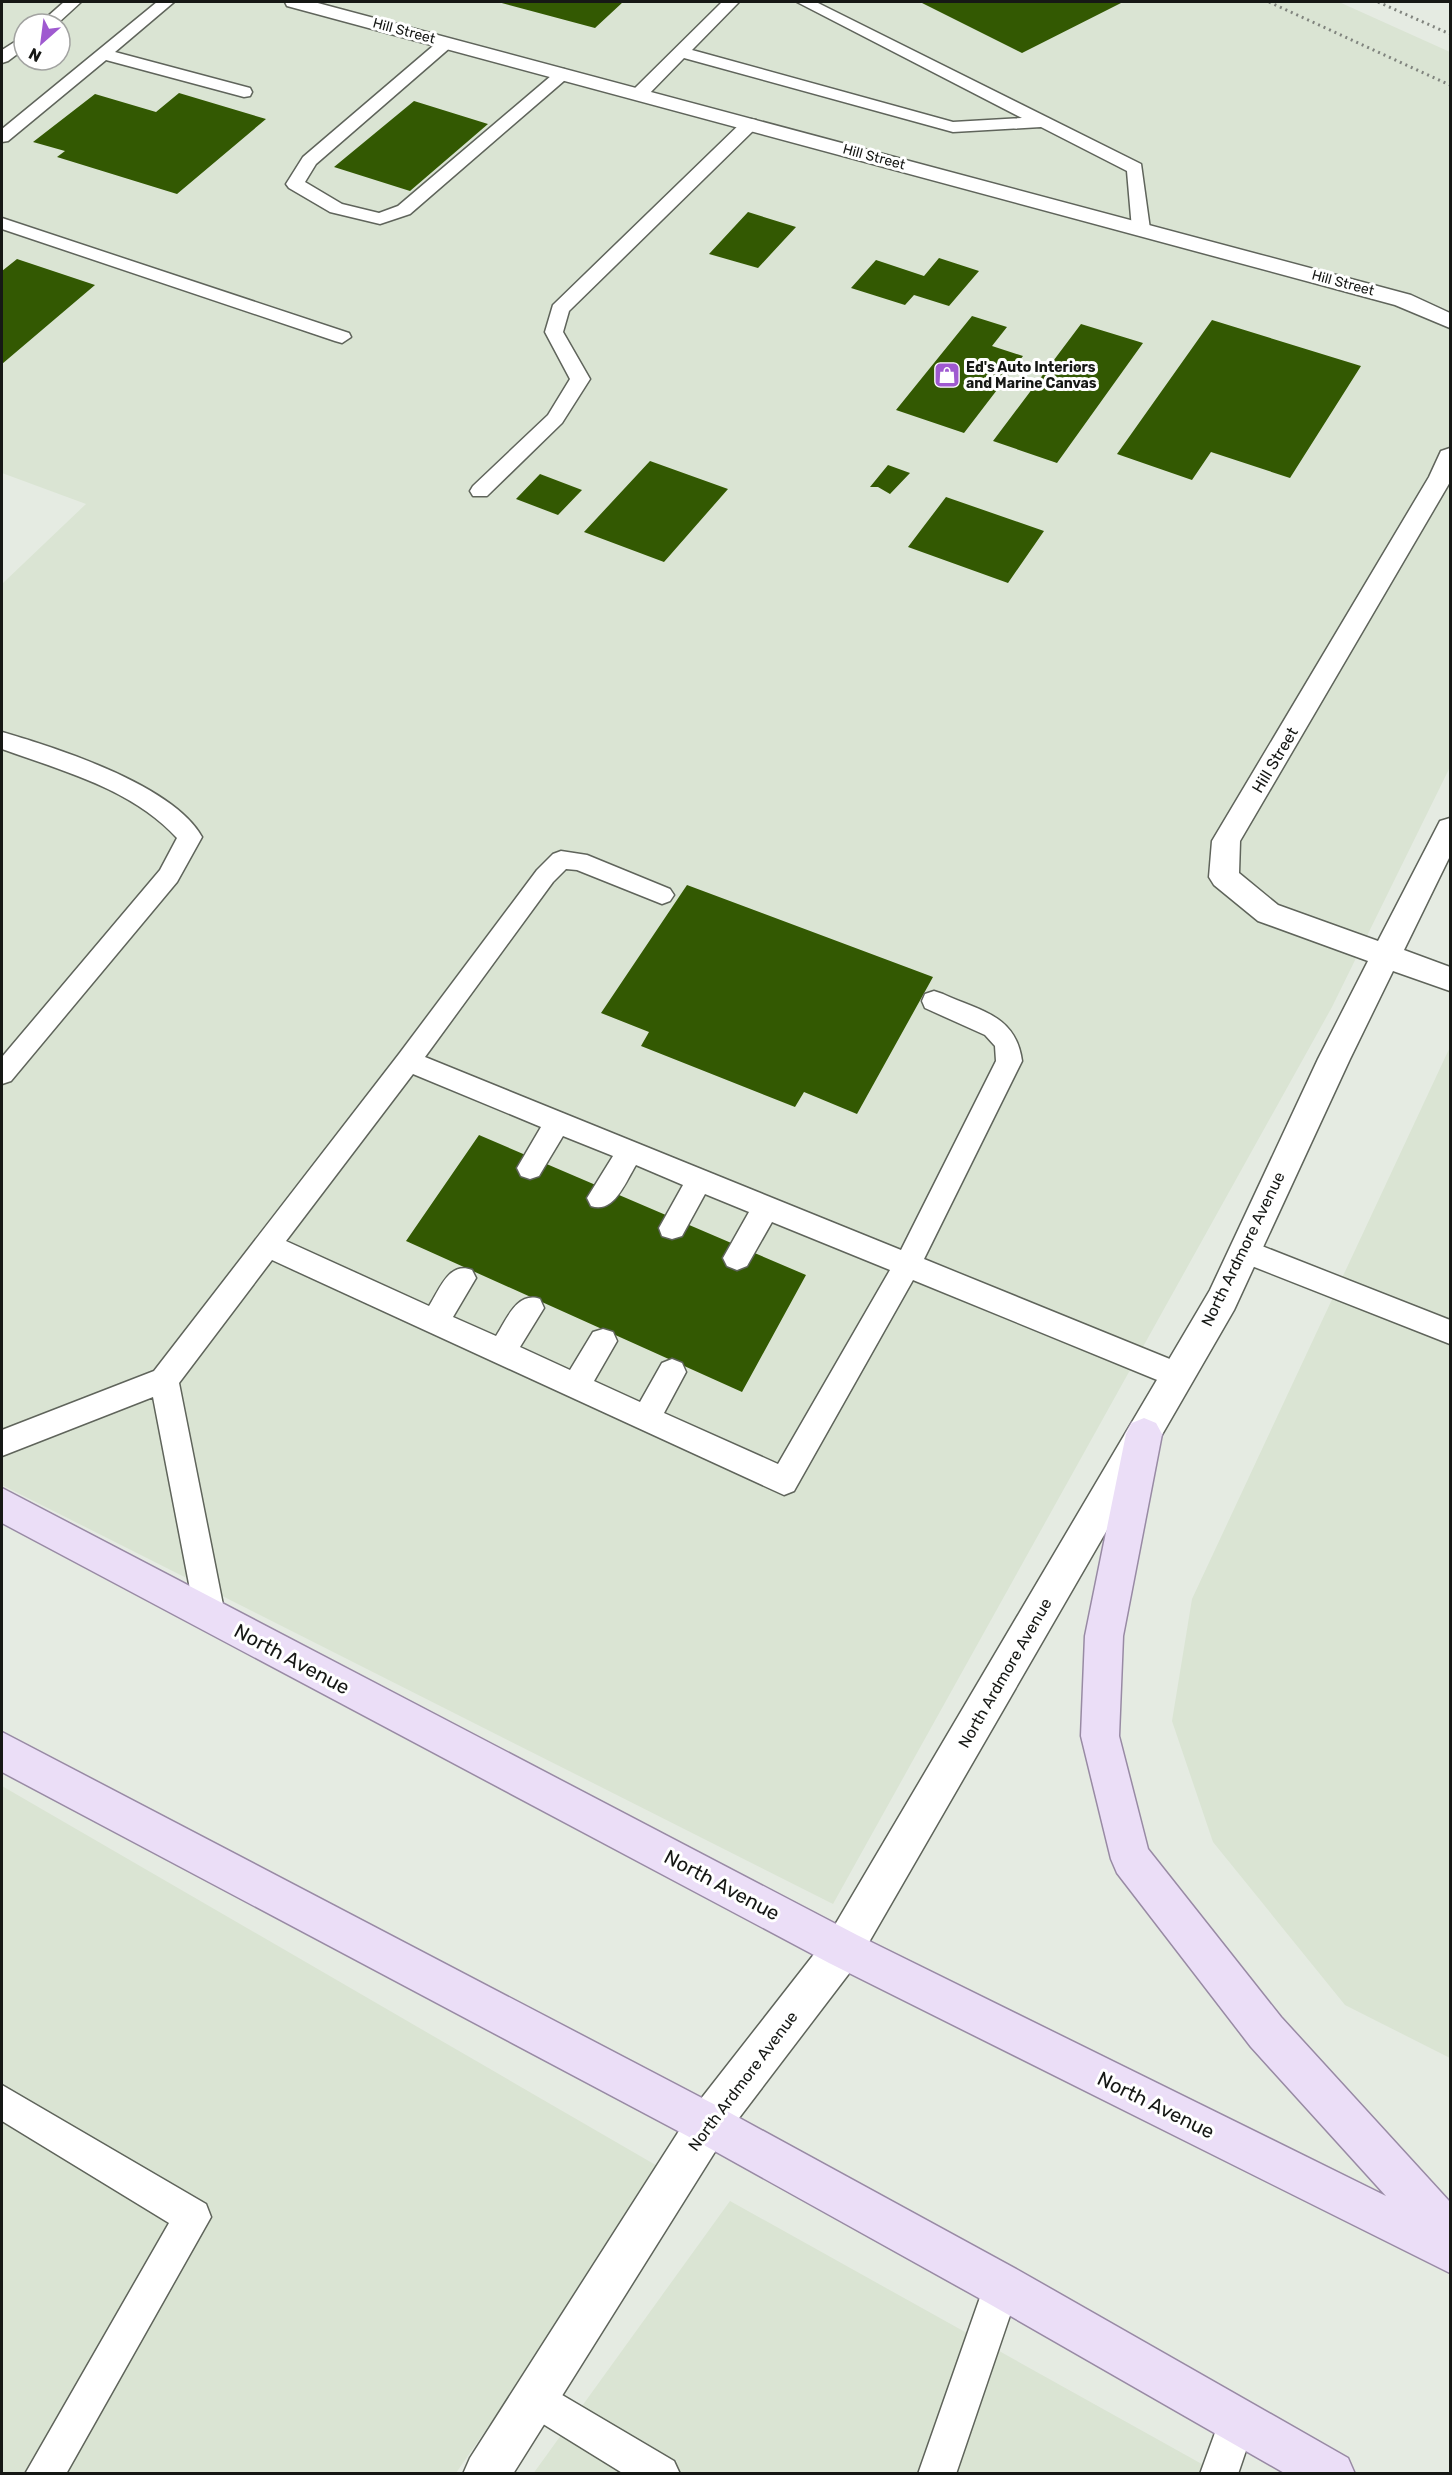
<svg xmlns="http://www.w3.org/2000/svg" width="1452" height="2475" viewBox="0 0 1452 2475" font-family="Rubik,sans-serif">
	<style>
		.built { fill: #dae4d3; fill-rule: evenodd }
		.building { fill: #335902 }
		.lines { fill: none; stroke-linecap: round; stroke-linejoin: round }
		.lane-casing { stroke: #5f645b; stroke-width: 3 }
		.street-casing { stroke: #5f645b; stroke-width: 3 }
		.primary-casing { stroke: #988aa4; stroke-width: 3 }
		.lane { fill: #fff; fill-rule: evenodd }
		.street { fill: #fff; fill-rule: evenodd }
		.primary { fill: #ebdef7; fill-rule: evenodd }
		.rail { stroke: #80847e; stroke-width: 3; stroke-dasharray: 2 4; stroke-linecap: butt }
		.labels { text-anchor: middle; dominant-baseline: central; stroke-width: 6; stroke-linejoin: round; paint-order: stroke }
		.far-street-label { font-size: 14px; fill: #161815; stroke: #fff }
		.far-poi-label { font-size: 14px; font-weight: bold; fill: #161815; stroke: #fff; text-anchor: start }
		.street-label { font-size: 16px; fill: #161815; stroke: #fff }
		.near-street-label { font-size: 20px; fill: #161815; stroke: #fff }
	</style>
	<rect width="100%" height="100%" fill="#e5ebe2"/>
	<path class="built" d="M 2,2 L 1339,2 L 1450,52 L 1450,767 L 1332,1007 L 833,1904 L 2,1485 L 2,584 L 86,504 L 2,473 ZM 24,24 L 60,24 L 60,60 L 24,60 Z
		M 1450,1047 L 1450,2058 L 1345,2005 L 1213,1842 L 1172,1721 L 1192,1599 Z
		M 2,1786 L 666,2171 L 456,2473 L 2,2473 Z
		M 730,2201 L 1218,2473 L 533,2474 Z"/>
	<path class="building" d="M 498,2 L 623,2 L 595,28 Z
		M 920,2 L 1123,2 L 1022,53 Z
		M 179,93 L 266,119 L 177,194 L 57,157 L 65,151 L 33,142 L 95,94 L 156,112 Z
		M 414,101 L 488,124 L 410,191 L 334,167 Z
		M 748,212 L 796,227 L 758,268 L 709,254 Z
		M 939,258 L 979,271 L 949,306 L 914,295 L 905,305 L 851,288 L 876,260 L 924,276 Z
		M 17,259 L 95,285 L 2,364 L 2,271 Z
		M 972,316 L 1007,327 L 992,346 L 1023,356 L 964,433 L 896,410 Z
		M 1212,320 L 1361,366 L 1290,478 L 1211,452 L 1192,480 L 1117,454 Z
		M 1081,324 L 1143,343 L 1057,463 L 993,441 Z
		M 650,461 L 728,489 L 664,562 L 584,532 Z
		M 888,465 L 910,473 L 890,494 L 878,487 L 870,487 Z
		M 540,474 L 582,490 L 558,515 L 516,499 Z
		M 946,497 L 1044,531 L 1008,583 L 908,547 Z
		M 687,885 L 933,977 L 857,1114 L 804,1092 L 795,1107 L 641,1046 L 649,1032 L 601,1013 Z
		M 479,1135 L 806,1275 L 742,1392 L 406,1241 Z"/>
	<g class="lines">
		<g class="lane-casing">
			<path id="lane" d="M 64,2 L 81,2 L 57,24 L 39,24 Z
				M 157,2 L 174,2 L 115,52 L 250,88 L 252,92 L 250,96 L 244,97 L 106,60 L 8,141 L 2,142 L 2,129 Z
				M 722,2 L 739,2 L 692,50 L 953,122 L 1022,118 L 797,2 L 816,2 L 1141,164 L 1150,229 L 1141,234 L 1132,229 L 1127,171 L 1041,127 L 953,132 L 684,58 L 645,98 L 633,98 L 631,94 L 633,90 Z
				M 24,36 L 24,49 L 8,61 L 2,63 L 2,50 Z
				M 446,38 L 454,43 L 452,46 L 316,164 L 305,182 L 342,204 L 379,213 L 398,206 L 558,70 L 564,69 L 572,74 L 410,214 L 380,224 L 330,212 L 289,188 L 286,184 L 303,157 L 440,40 Z
				M 750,119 L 756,120 L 758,124 L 756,128 L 569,311 L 563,332 L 590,379 L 562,423 L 487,496 L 473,496 L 470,491 L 473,486 L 548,415 L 570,379 L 545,332 L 553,305 L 744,120 Z
				M 2,218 L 349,333 L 351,337 L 342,343 L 335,341 L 2,229 Z
				M 2,732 C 57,748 173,785 202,837 L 177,882 L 11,1081 L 2,1084 L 2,1057 L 160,870 L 177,838 C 132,789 63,771 2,749 Z
				M 561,851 L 587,855 L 670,889 L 674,895 L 670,901 L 662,904 L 577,870 L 566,869 L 553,882 L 425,1057 L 901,1250 L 996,1061 L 995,1046 L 985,1035 L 925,1008 L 922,1001 L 925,994 L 934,991 L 943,994 C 980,1011 1016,1015 1022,1061 L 924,1259 L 1187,1366 L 1191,1375 L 1187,1384 L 1177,1388 L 1167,1384 L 913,1280 L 794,1491 L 784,1495 L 272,1260 L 179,1383 L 225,1615 L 221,1625 L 210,1630 L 199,1625 L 195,1615 L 153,1397 L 2,1456 L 2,1430 L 154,1371 L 399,1054 L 537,870 L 553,854 ZM 413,1074 L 541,1127 L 517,1168 L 521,1176 L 530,1179 L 539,1176 L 563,1136 L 613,1156 L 587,1198 L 591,1206 C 614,1214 625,1183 636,1165 L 683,1185 L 659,1228 L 662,1236 L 672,1239 L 682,1236 L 705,1194 L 749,1212 L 723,1258 L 727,1266 L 737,1270 L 747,1266 L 772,1222 L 890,1270 L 778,1464 L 664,1413 L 686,1372 L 682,1363 L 672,1359 L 662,1363 L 640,1402 L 594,1381 L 617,1341 L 613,1332 L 603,1329 L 593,1332 L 570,1370 L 520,1347 L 544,1308 L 540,1299 C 517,1291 507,1319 496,1336 L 453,1317 L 476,1278 L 472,1270 C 449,1261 440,1289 429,1306 L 286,1241 Z
				M 1244,1239 L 1450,1320 L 1450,1344 L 1234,1259 L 1230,1251 L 1234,1243 Z
				M 2,2085 L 206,2204 L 211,2217 L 66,2474 L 25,2474 L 169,2223 L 2,2121 Z
				M 1002,2268 L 1015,2273 L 1020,2286 L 956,2474 L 918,2474 L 984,2286 L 989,2273 Z
				M 535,2379 L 674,2461 L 680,2474 L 624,2474 L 522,2411 L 516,2398 L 522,2385 Z
				M 1237,2402 L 1250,2408 L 1256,2421 L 1238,2474 L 1200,2474 L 1224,2408 Z"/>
		</g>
		<g class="street-casing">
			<path id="street" d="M 285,2 L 314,2 L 1411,295 L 1450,313 L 1450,328 L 1395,305 L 287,6 Z
				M 1450,448 L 1450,482 L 1240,841 L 1239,873 L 1278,905 L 1378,941 L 1440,821 L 1450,818 L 1450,856 L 1404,950 L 1450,967 L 1450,991 L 1393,971 L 1350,1059 L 1234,1310 L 857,1963 L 723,2139 L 513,2474 L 463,2474 L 470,2458 L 693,2109 L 829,1935 L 1210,1290 L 1318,1059 L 1368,961 L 1258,921 L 1214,885 L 1209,877 L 1212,841 L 1429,477 L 1441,451 Z"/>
		</g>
		<g class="primary-casing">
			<path id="primary" d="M 1144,1418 L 1156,1423 L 1162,1434 L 1123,1636 L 1119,1736 L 1148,1849 L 1281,2017 L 1450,2202 L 1450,2273 L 829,1963 L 2,1523 L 2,1488 L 857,1935 L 1386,2196 L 1251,2047 L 1117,1873 L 1111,1859 L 1081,1736 L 1085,1636 L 1126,1434 L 1132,1423 Z
				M 2,1732 L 723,2109 L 1018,2270 L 1348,2458 L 1355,2474 L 1286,2474 L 986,2302 L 693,2139 L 2,1772 Z"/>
		</g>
		<use href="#lane" class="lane"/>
		<use href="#street" class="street"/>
		<use href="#primary" class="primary"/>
		<path class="rail" d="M 1269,2 L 1450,85
			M 1378,2 L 1450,34"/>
	</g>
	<defs>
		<g id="shop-square" transform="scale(1.35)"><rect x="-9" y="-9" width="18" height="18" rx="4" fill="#9f5ad0" stroke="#fff"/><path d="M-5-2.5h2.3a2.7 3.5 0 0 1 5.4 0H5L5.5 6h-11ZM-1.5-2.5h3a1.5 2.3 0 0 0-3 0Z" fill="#fff"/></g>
	</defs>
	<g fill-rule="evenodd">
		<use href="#shop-square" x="947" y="375"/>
	</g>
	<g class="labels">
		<g class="far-street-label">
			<text transform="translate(404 31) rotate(15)">Hill Street</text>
			<text transform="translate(874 157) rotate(15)">Hill Street</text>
			<text transform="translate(1343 283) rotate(15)">Hill Street</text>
		</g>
		<g class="far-poi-label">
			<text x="966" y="367">Ed's Auto Interiors<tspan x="966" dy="16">and Marine Canvas</tspan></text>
		</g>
		<g class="street-label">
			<text transform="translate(1275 760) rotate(-59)">Hill Street</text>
			<text transform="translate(1243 1249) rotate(-64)">North Ardmore Avenue</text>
			<text transform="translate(1005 1673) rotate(-60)">North Ardmore Avenue</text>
			<text transform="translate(743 2081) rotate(-53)">North Ardmore Avenue</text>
		</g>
		<g class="near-street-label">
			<text transform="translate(292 1659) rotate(28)">North Avenue</text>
			<text transform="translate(722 1885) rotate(28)">North Avenue</text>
			<text transform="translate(1156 2105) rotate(26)">North Avenue</text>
		</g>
	</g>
	<rect width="1452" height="2475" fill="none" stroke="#161815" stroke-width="6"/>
	<g transform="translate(42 42) rotate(208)"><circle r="28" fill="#ffffff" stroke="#a2a3a1" stroke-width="1.5"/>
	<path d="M0-4.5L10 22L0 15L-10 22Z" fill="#9f5ad0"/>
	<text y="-9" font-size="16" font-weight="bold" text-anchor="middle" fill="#161815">N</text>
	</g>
</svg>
